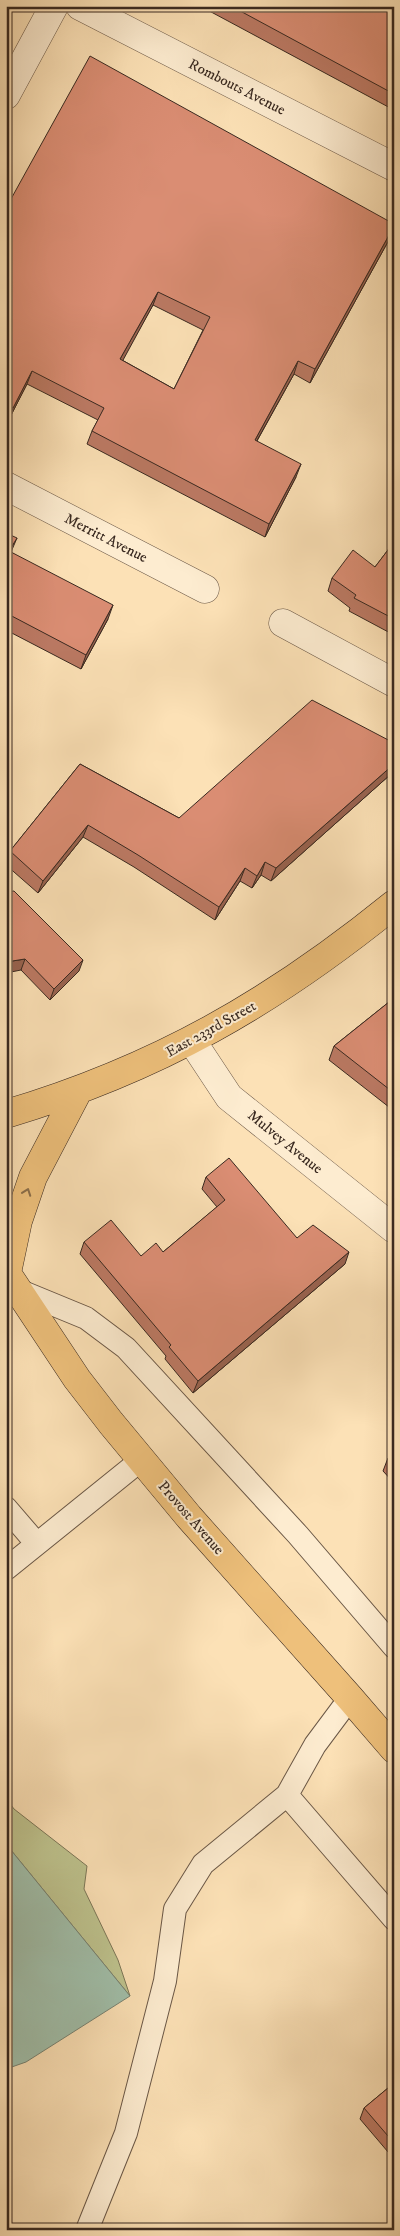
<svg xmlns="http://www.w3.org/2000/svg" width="400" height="2236" viewBox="0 0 400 2236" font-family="'IM FELL DW Pica',serif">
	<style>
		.green { fill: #bec38e; stroke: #7c7657 }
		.water { fill: #a0bea9; stroke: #778272 }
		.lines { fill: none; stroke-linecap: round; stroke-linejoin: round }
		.service-casing { stroke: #6a5746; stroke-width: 24 }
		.minor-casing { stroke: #6a5746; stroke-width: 29 }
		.tertiary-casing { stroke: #6a5746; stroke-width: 29 }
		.primary-casing { stroke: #392920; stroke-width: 29 }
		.service { stroke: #fdecd0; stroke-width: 22 }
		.minor { stroke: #fdecd0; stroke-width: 28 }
		.tertiary { stroke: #fdecd0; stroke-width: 28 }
		.primary { stroke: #eec07b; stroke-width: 28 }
		.wall { fill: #bb7963; stroke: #392920; fill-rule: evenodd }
		.shaded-wall { fill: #996350; stroke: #392920 }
		.building { fill: #da8d73; stroke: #392920; fill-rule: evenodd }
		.oneway { stroke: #8a6d49 }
		.labels { text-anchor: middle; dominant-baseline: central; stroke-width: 4; stroke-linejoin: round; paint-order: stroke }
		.street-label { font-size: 15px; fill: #392920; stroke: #fdecd0 }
	</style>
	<rect width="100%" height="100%" fill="#fce1b6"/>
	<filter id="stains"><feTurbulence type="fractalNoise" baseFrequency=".004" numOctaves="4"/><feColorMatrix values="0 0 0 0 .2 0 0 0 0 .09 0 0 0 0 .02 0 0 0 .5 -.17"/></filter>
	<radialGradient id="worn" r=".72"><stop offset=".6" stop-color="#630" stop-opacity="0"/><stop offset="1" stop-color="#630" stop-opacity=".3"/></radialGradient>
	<path class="green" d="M 6,1798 L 14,1809 L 87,1866 L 84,1889 L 118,1960 L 130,1996 L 6,1844 Z"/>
	<path class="water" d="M 6,1844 L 130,1996 L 26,2062 L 6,2069 Z"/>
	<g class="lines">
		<g class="service-casing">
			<path id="service" d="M 18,1290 L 86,1318 L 126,1348 L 298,1535 L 394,1647
				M 6,1508 L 37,1544
				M 6,1569 L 141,1460
				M 350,1698 L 315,1745 L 287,1795 L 394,1919
				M 87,2230 L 126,2133 L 165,1981 L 175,1909 L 203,1864 L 287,1795"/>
		</g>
		<g class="minor-casing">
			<path id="minor" d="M 80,6 L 394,167
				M 6,486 L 205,589
				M 283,623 L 394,683
				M 192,1041 L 229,1097 L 394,1229"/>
		</g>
		<g class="tertiary-casing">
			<path id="tertiary" d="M 6,95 L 54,6"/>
		</g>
		<g class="primary-casing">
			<path id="primary" d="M 6,1114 C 157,1069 272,1003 394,904
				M 6,1272 L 77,1379 L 111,1423 L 189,1517 L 350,1698 L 394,1749
				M 7,1273 L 18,1221 L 33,1177 L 78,1091"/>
		</g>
		<use href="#service" class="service"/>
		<use href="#minor" class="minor"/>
		<use href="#tertiary" class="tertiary"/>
		<use href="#primary" class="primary"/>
	</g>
	<path class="wall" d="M 200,6 L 384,6 L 394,21 L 394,110 Z
		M 6,208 L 394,224 L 394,227 L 390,238 L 310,383 L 294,374 L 257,441 L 296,477 L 265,537 L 87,444 L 92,431 L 98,420 L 27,384 L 8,421 L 6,420 ZM 153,305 L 203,330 L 174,389 L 122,360 Z
		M 6,533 L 11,552 L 108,619 L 81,669 L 6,630 Z
		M 394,542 L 394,635 L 349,611 L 350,608 L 328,591 L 332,578 L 375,567 Z
		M 80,764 L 179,818 L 391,774 L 271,881 L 261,875 L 252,888 L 240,881 L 215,920 L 134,867 L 83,837 L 38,893 L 6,865 L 6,861 L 10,851 Z
		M 6,892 L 79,971 L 50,1000 L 21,970 Z
		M 394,998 L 394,1111 L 329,1060 L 334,1046 Z
		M 206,1177 L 297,1238 L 345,1264 L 193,1393 L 165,1359 L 166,1356 L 80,1254 L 84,1242 L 141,1256 L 163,1252 L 217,1207 L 202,1189 Z
		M 394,1452 L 394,1483 L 383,1471 L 388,1458 Z
		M 394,2083 L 394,2159 L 360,2119 L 364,2108 Z"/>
	<path class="shaded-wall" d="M 394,226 L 390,238 L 310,383 L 315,369 Z
		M 158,292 L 153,305 L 116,373 L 120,359 Z
		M 298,361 L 294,374 L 250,453 L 255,440 Z
		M 32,371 L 27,384 L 8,421 L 13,408 Z
		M 301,464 L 296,477 L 265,537 L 269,524 Z
		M 17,538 L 11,552 L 9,551 Z
		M 113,605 L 108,619 L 81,669 L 86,655 Z
		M 394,764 L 394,767 L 391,774 L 271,881 L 276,868 Z
		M 88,825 L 83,837 L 38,893 L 43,881 Z
		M 265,862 L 261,875 L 252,888 L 257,876 Z
		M 245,868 L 240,881 L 215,920 L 219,907 Z
		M 25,959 L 21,970 L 6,973 L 6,962 Z
		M 83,960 L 79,971 L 50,1000 L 54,989 Z
		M 349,1252 L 345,1264 L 193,1393 L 198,1381 Z"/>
	<path class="building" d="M 231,6 L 384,6 L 394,21 L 394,94 Z
		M 90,56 L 394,224 L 394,226 L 315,369 L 298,361 L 255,440 L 301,464 L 269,524 L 92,431 L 104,408 L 32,371 L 13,408 L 6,404 L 6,208 ZM 158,292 L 210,317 L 174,389 L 120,359 Z
		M 6,533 L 17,538 L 9,551 L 113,605 L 86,655 L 6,613 Z
		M 394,542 L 394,619 L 354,598 L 356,595 L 332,578 L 353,550 L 375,567 Z
		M 312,700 L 394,743 L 394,764 L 276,868 L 265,862 L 257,876 L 245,868 L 219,907 L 138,855 L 88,825 L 43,881 L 10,851 L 80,764 L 179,818 Z
		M 14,891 L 83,960 L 54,989 L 25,959 L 6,962 L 6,892 Z
		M 394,998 L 394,1093 L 334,1046 Z
		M 229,1158 L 297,1238 L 313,1225 L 349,1252 L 198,1381 L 169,1347 L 171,1345 L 84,1242 L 111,1220 L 141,1256 L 156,1243 L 163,1252 L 225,1200 L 206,1177 Z
		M 394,1452 L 394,1465 L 388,1458 Z
		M 394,2083 L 394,2143 L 364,2108 Z"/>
	<defs><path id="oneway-chevron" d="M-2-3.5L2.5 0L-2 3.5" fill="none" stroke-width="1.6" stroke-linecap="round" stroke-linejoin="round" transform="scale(1.25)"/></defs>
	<use class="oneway" href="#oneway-chevron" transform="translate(27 1192) rotate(-70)"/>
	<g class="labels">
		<g class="street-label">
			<text transform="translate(237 87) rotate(27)">Rombouts Avenue</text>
			<text transform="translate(106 538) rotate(27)">Merritt Avenue</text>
			<text transform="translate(211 1029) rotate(-29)">East 233rd Street</text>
			<text transform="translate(285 1142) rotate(39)">Mulvey Avenue</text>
			<text transform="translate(191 1518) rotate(49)">Provost Avenue</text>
		</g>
	</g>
	<rect width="400" height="2236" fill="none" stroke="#fce1b6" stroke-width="25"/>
	<rect x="8" y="8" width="385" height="2221" fill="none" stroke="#392920" stroke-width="2.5"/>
	<rect x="12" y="12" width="375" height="2211" fill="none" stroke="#392920"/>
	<rect width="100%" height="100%" filter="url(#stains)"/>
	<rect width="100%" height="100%" fill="url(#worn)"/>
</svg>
